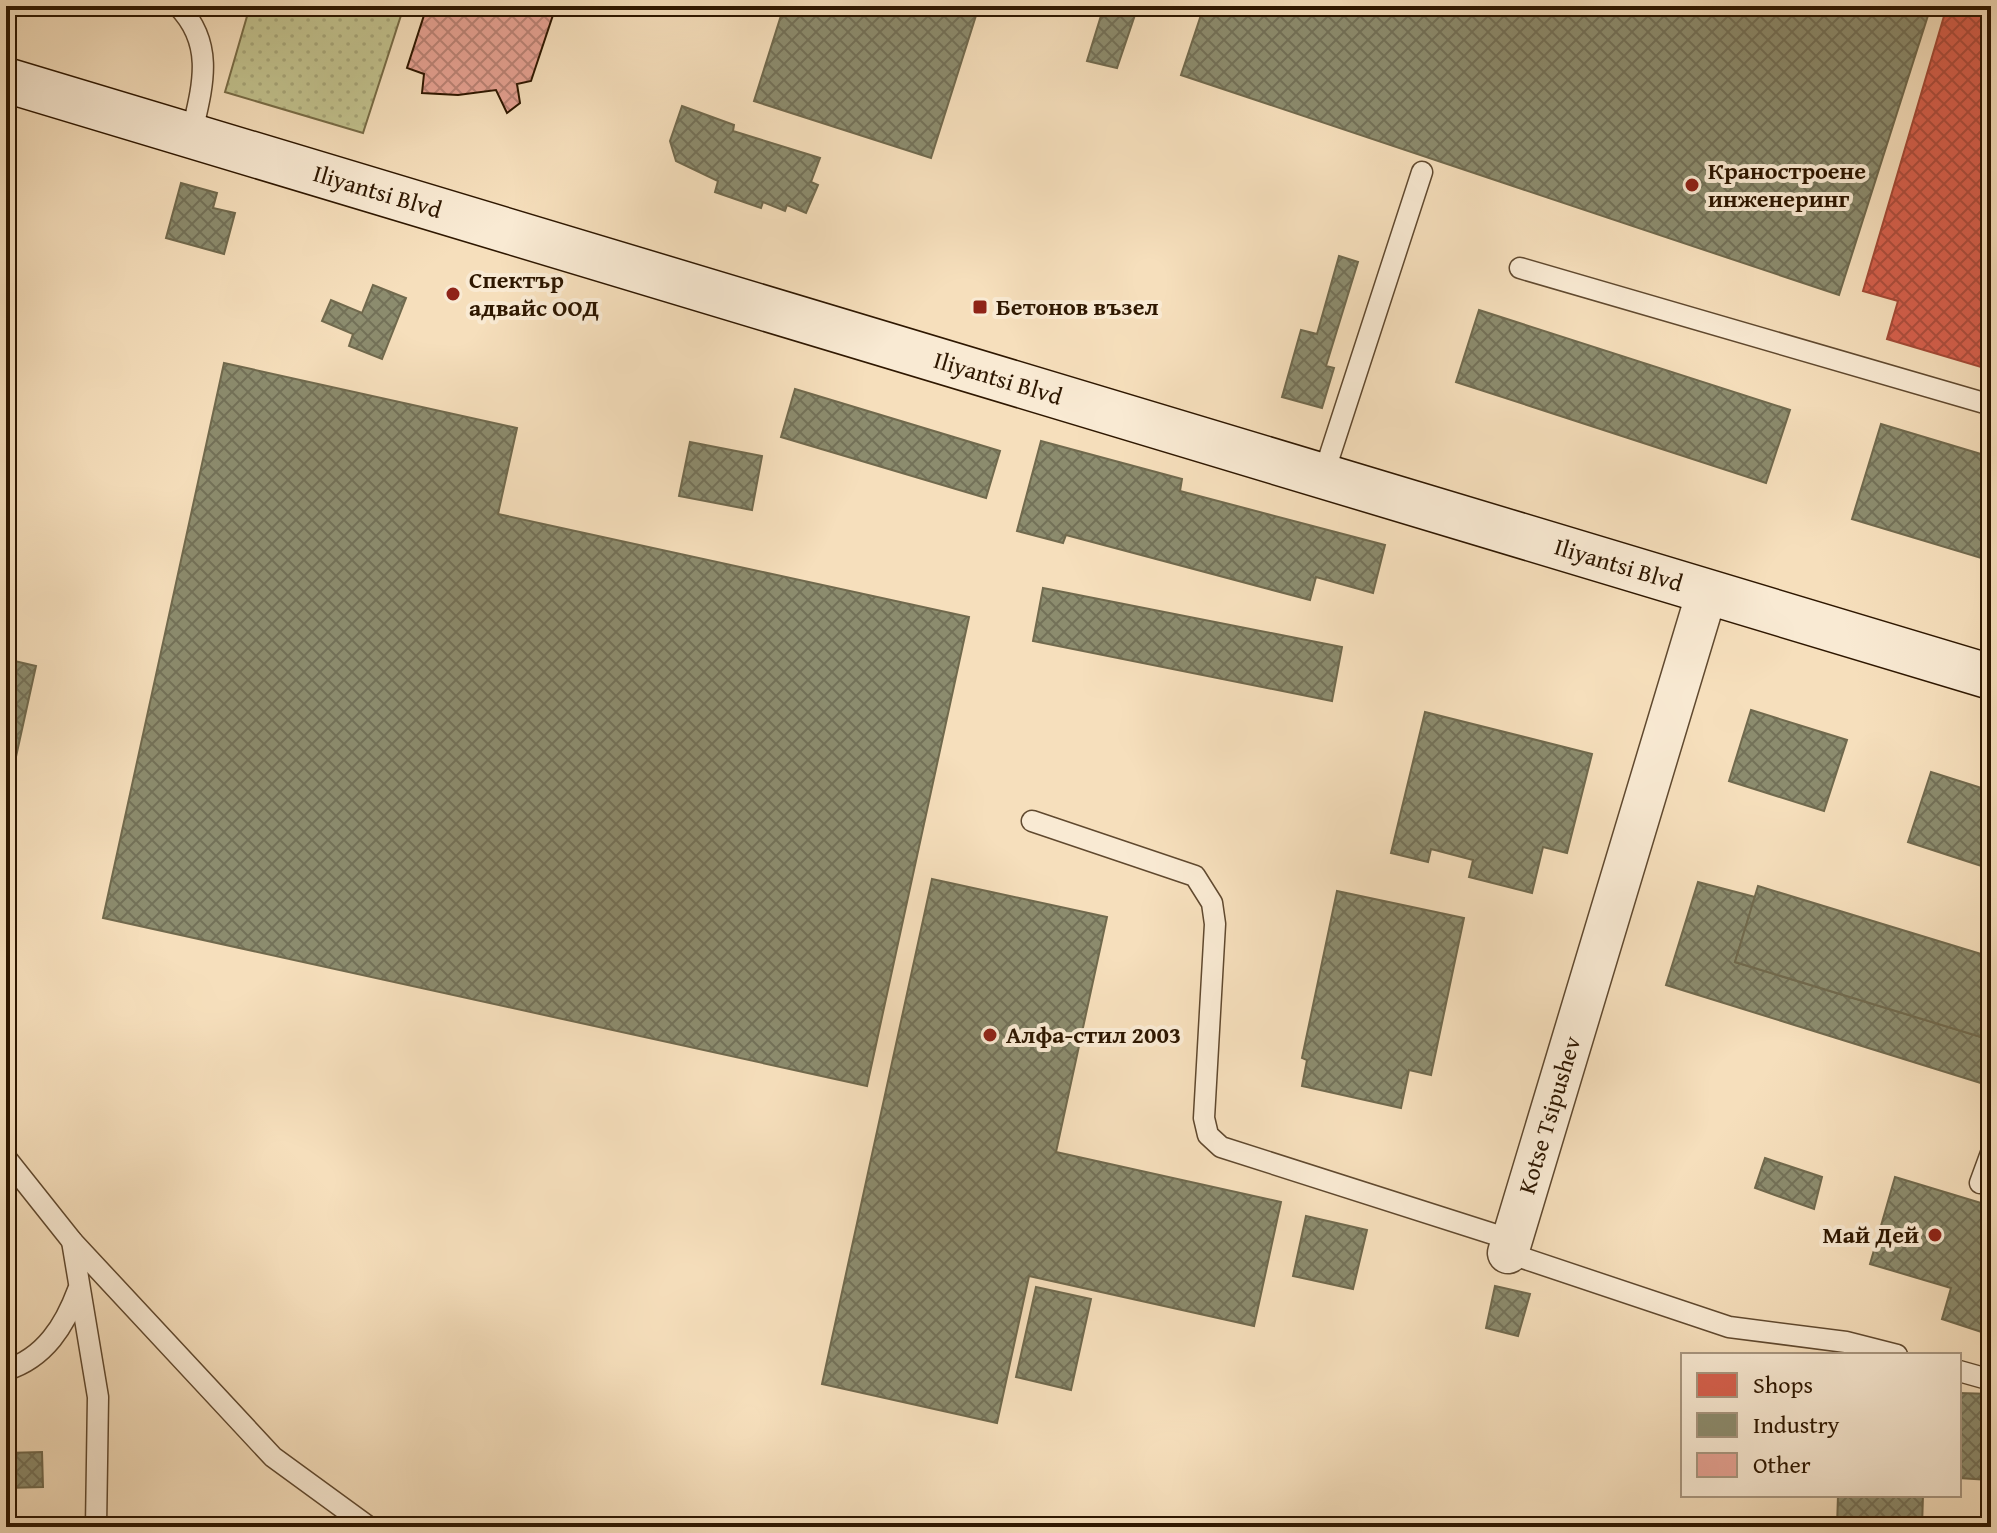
<svg xmlns="http://www.w3.org/2000/svg" width="1997" height="1533" font-family="'Gentium Book Plus',serif">
  <defs>
    <pattern id="grass-dots" width="8" height="8" patternUnits="userSpaceOnUse" patternTransform="scale(2)"><rect width="8" height="8" fill="#c1c18d"/><path d="M2 2h.1M6 6h.1" fill="none" stroke="#a6a578" stroke-width="1.8" stroke-linecap="round"/></pattern>
    <pattern id="shops-cross-hatch" width="8" height="8" patternUnits="userSpaceOnUse" patternTransform="scale(2)"><rect width="8" height="8" fill="#d6604d"/><path d="M0 0l8 8M0 8l8-8" fill="none" stroke="#ae4e3e"/></pattern>
    <pattern id="industry-cross-hatch" width="8" height="8" patternUnits="userSpaceOnUse" patternTransform="scale(2)"><rect width="8" height="8" fill="#8c8c6e"/><path d="M0 0l8 8M0 8l8-8" fill="none" stroke="#737158"/></pattern>
    <pattern id="building-cross-hatch" width="8" height="8" patternUnits="userSpaceOnUse" patternTransform="scale(2)"><rect width="8" height="8" fill="#e6a293"/><path d="M0 0l8 8M0 8l8-8" fill="none" stroke="#bb8376"/></pattern>
  </defs>
  <rect width="100%" height="100%" fill="#f6dfbc"/>
  <filter id="stains"><feTurbulence type="fractalNoise" baseFrequency=".0025" numOctaves="4"/><feColorMatrix values="0 0 0 0 .2 0 0 0 0 .09 0 0 0 0 .02 0 0 0 .5 -.17"/></filter>
  <radialGradient id="worn" r=".72"><stop offset=".6" stop-color="#630" stop-opacity="0"/><stop offset="1" stop-color="#630" stop-opacity=".3"/></radialGradient>
  <!-- grass -->
  <path fill="url(#grass-dots)" stroke="#786c46" stroke-width="2" d="M 250,6 L 404,6 L 363,133 L 225,92 Z"/>
  <!-- shops -->
  <path fill="url(#shops-cross-hatch)" stroke="#a44a36" stroke-width="2" d="M 1947,6 L 1991,6 L 1991,370 L 1887,339 L 1898,301 L 1863,291 Z"/>
  <!-- industry -->
  <g fill="url(#industry-cross-hatch)" stroke="#70694d" stroke-width="2">
    <path d="M 784,6 L 979,6 L 931,158 L 754,101 Z"/>
    <path d="M 1104,6 L 1138,6 L 1117,68 L 1087,61 Z"/>
    <path d="M 1204,6 L 1931,6 L 1839,295 L 1181,75 Z"/>
    <path d="M 682,106 L 734,125 L 733,131 L 820,158 L 811,182 L 818,185 L 806,213 L 787,205 L 785,211 L 763,202 L 761,208 L 715,192 L 718,181 L 676,161 L 670,141 Z"/>
    <path d="M 181,183 L 217,193 L 213,208 L 235,213 L 224,254 L 166,238 Z"/>
    <path d="M 1339,256 L 1358,262 L 1326,366 L 1334,368 L 1322,408 L 1282,397 L 1301,330 L 1317,334 Z"/>
    <path d="M 373,285 L 406,298 L 382,359 L 349,346 L 353,334 L 322,321 L 331,300 L 362,313 Z"/>
    <path d="M 1479,310 L 1790,410 L 1766,483 L 1456,382 Z"/>
    <path d="M 224,363 L 517,428 L 498,514 L 969,617 L 867,1086 L 103,918 Z"/>
    <path d="M 795,389 L 1000,451 L 986,498 L 781,437 Z"/>
    <path d="M 1881,424 L 1991,457 L 1991,561 L 1852,519 Z"/>
    <path d="M 1041,441 L 1182,479 L 1180,491 L 1385,545 L 1373,593 L 1316,577 L 1310,600 L 1066,535 L 1063,543 L 1017,531 Z"/>
    <path d="M 690,442 L 762,456 L 752,510 L 679,496 Z"/>
    <path d="M 1043,588 L 1342,647 L 1332,701 L 1033,641 Z"/>
    <path d="M 6,659 L 36,666 L 6,802 Z"/>
    <path d="M 1751,710 L 1847,740 L 1824,811 L 1729,781 Z"/>
    <path d="M 1425,712 L 1592,754 L 1567,853 L 1543,847 L 1532,893 L 1469,877 L 1473,860 L 1431,849 L 1428,862 L 1391,853 Z"/>
    <path d="M 1931,772 L 1991,791 L 1991,869 L 1908,842 Z"/>
    <path d="M 932,879 L 1107,917 L 1056,1152 L 1281,1202 L 1254,1326 L 1029,1276 L 997,1423 L 822,1384 Z"/>
    <path d="M 1698,882 L 1755,897 L 1735,962 L 1981,1037 L 1985,1024 L 1991,1026 L 1991,1072 L 1987,1085 L 1666,985 Z"/>
    <path d="M 1758,886 L 1991,957 L 1991,1004 L 1981,1037 L 1735,962 Z"/>
    <path d="M 1337,891 L 1464,918 L 1431,1075 L 1409,1070 L 1401,1108 L 1302,1086 L 1307,1060 L 1302,1058 Z"/>
    <path d="M 1765,1158 L 1822,1177 L 1814,1209 L 1755,1188 Z"/>
    <path d="M 1895,1177 L 1991,1206 L 1991,1335 L 1942,1319 L 1951,1288 L 1870,1264 Z"/>
    <path d="M 1306,1216 L 1367,1230 L 1353,1289 L 1293,1276 Z"/>
    <path d="M 1495,1286 L 1530,1294 L 1518,1336 L 1486,1328 Z"/>
    <path d="M 1036,1287 L 1091,1299 L 1071,1390 L 1016,1377 Z"/>
    <path d="M 1959,1393 L 1991,1394 L 1989,1480 L 1959,1478 Z"/>
    <path d="M 42,1452 L 43,1487 L 6,1488 L 6,1453 Z"/>
    <path d="M 1838,1495 L 1923,1495 L 1922,1527 L 1837,1527 Z"/>
  </g>
  <!-- building -->
  <path fill="url(#building-cross-hatch)" stroke="#2e1700" stroke-width="2" d="M 427,6 L 556,6 L 531,81 L 517,84 L 520,103 L 507,113 L 496,90 L 458,95 L 422,93 L 424,74 L 407,68 Z"/>
  <g fill="none" stroke-linecap="round" stroke-linejoin="round">
    <defs>
      <g id="lane">
        <path d="M 178,6 C 216,45 202,88 191,136"/>
        <path d="M 1520,268 L 1991,405"/>
        <path d="M 1323,476 L 1422,172"/>
        <path d="M 1032,821 L 1195,876 L 1212,903 L 1215,924 L 1204,1118 L 1208,1135 L 1221,1147 L 1512,1240"/>
        <path d="M 6,1158 L 72,1241 L 273,1457 L 369,1527"/>
        <path d="M 1980,1183 L 1991,1153"/>
        <path d="M 72,1241 L 98,1397 L 96,1527"/>
        <path d="M 1508,1253 L 1729,1327 L 1846,1342 L 1897,1355"/>
        <path d="M 6,1370 C 45,1358 65,1325 78,1290"/>
        <path d="M 1959,1371 L 1991,1380"/>
      </g>
      <g id="street">
        <path id="s1" d="M 1508,1253 L 1707,592"/>
      </g>
      <g id="secondary">
        <path id="s2" d="M 6,80 L 1991,677"/>
      </g>
    </defs>
    <!-- lane casing -->
    <use href="#lane" stroke="#60492f" stroke-width="23"/>
    <!-- street casing -->
    <use href="#street" stroke="#60492f" stroke-width="43"/>
    <!-- secondary casing -->
    <use href="#secondary" stroke="#2e1700" stroke-width="47"/>
    <!-- lane -->
    <use href="#lane" stroke="#f9ead3" stroke-width="20"/>
    <!-- street -->
    <use href="#street" stroke="#f9ead3" stroke-width="40"/>
    <!-- secondary -->
    <use href="#secondary" stroke="#f9ead3" stroke-width="44"/>
  </g>
  <!-- markers -->
  <g fill="#8f2418" stroke="#f9ead3" stroke-width="3">
    <circle cx="1692" cy="185" r="8"/>
    <circle cx="453" cy="294" r="8"/>
    <rect x="972" y="299" width="16" height="16" rx="4"/>
    <circle cx="990" cy="1035" r="8"/>
    <circle cx="1935" cy="1235" r="8"/>
  </g>
  <g text-anchor="middle" stroke-width="8" stroke-linejoin="round" paint-order="stroke">
    <!-- poi labels -->
    <g font-size="24" font-weight="bold" fill="#2e1700" stroke="#f9ead3" text-anchor="start">
      <text x="1708" y="179">Краностроене<tspan x="1708" dy="28">инженеринг</tspan></text>
      <text x="469" y="288">Спектър<tspan x="469" dy="28">адвайс ООД</tspan></text>
      <text x="996" y="315">Бетонов възел</text>
      <text x="1006" y="1043">Алфа-стил 2003</text>
      <text x="1919" y="1243" text-anchor="end">Май Дей</text>
    </g>
    <!-- street labels -->
    <g font-size="24" fill="#2e1700" stroke="#f9ead3">
      <text dy="8" stroke="none"><textPath href="#s2" startOffset="388">Iliyantsi Blvd</textPath></text>
      <text dy="8" stroke="none"><textPath href="#s2" startOffset="1036">Iliyantsi Blvd</textPath></text>
      <text dy="8" stroke="none"><textPath href="#s2" startOffset="1684">Iliyantsi Blvd</textPath></text>
      <text dy="8" stroke="none"><textPath href="#s1" startOffset="144">Kotse Tsipushev</textPath></text>
    </g>
  </g>
  <!-- margin -->
  <rect width="1997" height="1533" fill="none" stroke="#f6dfbc" stroke-width="32"/>
  <rect x="8" y="8" width="1981" height="1517" fill="none" stroke="#2e1700" stroke-width="4"/>
  <rect x="16" y="16" width="1965" height="1501" fill="none" stroke="#2e1700" stroke-width="2"/>
  <!-- legend -->
  <rect x="1681" y="1353" width="280" height="144" fill="#f9ead3" stroke="#a8967f" stroke-width="2"/>
  <rect x="1697" y="1373" width="40" height="24" fill="#d6604d" stroke="#a8967f" stroke-width="2"/>
  <text x="1753" y="1393" font-size="24" fill="#2e1700">Shops</text>
  <rect x="1697" y="1413" width="40" height="24" fill="#8c8c6e" stroke="#a8967f" stroke-width="2"/>
  <text x="1753" y="1433" font-size="24" fill="#2e1700">Industry</text>
  <rect x="1697" y="1453" width="40" height="24" fill="#e6a293" stroke="#a8967f" stroke-width="2"/>
  <text x="1753" y="1473" font-size="24" fill="#2e1700">Other</text>
  <rect width="100%" height="100%" filter="url(#stains)"/>
  <rect width="100%" height="100%" fill="url(#worn)"/>
</svg>
